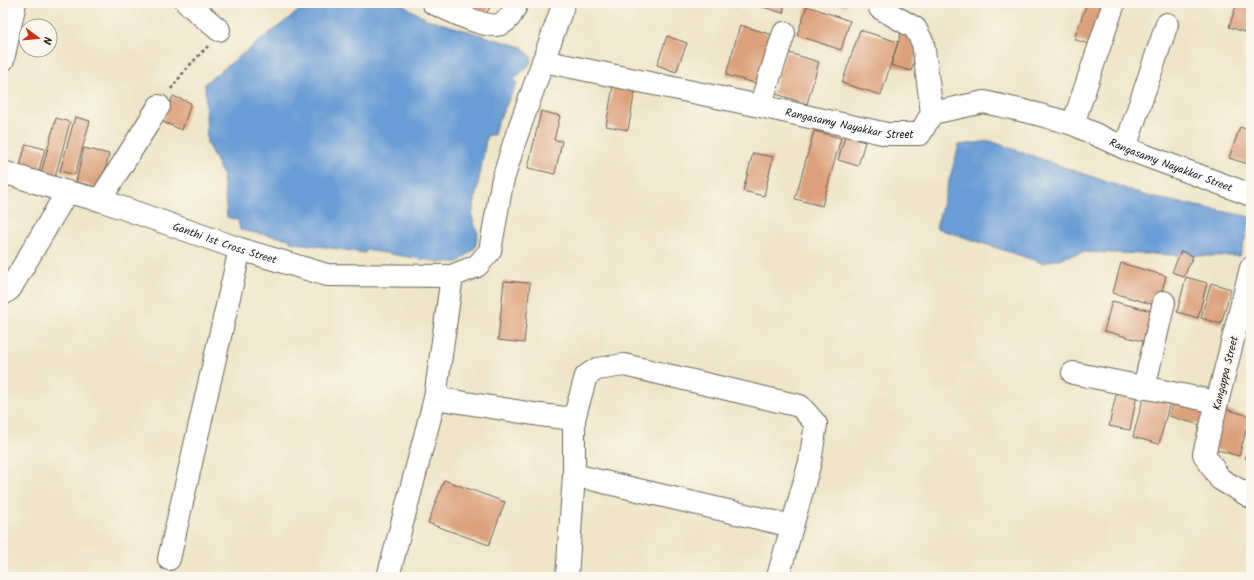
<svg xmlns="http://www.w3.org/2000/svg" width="1254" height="580" font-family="Kalam,sans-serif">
  <rect width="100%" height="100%" fill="#fbf7ec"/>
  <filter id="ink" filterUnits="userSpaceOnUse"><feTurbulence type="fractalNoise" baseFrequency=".025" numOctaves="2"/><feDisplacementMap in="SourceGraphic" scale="8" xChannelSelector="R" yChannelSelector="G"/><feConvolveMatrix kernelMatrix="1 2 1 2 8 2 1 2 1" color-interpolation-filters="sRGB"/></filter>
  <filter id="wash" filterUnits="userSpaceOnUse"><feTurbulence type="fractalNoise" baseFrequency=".012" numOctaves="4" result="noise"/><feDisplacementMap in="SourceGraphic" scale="16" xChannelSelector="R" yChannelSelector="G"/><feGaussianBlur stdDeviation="0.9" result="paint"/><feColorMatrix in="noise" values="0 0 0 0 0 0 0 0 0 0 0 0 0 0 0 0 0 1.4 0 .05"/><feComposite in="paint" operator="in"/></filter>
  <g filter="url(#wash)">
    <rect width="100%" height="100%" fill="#efe5c8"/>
    <!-- water -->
    <g fill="#6a9dd5" stroke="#435c78">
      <path d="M 309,3 L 399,3 L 427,19 L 522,47 L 532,57 L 528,67 L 514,78 L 517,83 L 496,126 L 494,135 L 487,135 L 472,217 L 478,234 L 475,248 L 459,262 L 440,262 L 366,250 L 365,253 L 290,242 L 290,239 L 240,230 L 238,220 L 227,217 L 223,175 L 207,143 L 205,83 Z"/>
      <path d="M 990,141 L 1147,196 L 1251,217 L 1240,256 L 1209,256 L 1084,252 L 1043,263 L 936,228 L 959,145 Z"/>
    </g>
    <g id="blocks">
      <!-- building -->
      <g fill="#dca17b">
        <path d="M 449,3 L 492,3 L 483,20 Z"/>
        <path d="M 723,3 L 739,3 L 737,8 Z"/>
        <path d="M 749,3 L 785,3 L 783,13 Z"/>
        <path d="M 836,3 L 847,3 L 845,7 Z"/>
        <path d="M 1087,3 L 1105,3 L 1091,45 L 1074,39 Z"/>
        <path d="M 1237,3 L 1251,4 L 1251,34 L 1229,27 Z"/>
        <path d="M 807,6 L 850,21 L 841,50 L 797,35 Z"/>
        <path d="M 740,25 L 776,36 L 762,85 L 726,75 Z"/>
        <path d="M 860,30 L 898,42 L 881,95 L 842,83 Z"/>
        <path d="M 901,33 L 921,39 L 911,71 L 891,65 Z"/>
        <path d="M 667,36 L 687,43 L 676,72 L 657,65 Z"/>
        <path d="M 786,52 L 819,62 L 807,104 L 773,93 Z"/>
        <path d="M 613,86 L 635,90 L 628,130 L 606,126 Z"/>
        <path d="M 173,96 L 191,103 L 182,130 L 163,122 Z"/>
        <path d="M 541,111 L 560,116 L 554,140 L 562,141 L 555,174 L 528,168 Z"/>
        <path d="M 75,117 L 90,121 L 75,175 L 60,171 Z"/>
        <path d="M 56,118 L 70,122 L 55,177 L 41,173 Z"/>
        <path d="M 1240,127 L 1251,131 L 1251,165 L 1229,158 Z"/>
        <path d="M 814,131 L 841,138 L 822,206 L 795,199 Z"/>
        <path d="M 845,136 L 865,142 L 858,166 L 838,160 Z"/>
        <path d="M 26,144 L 45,149 L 37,178 L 18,173 Z"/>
        <path d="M 84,148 L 109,154 L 101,188 L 76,182 Z"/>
        <path d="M 753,153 L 773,157 L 764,196 L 743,191 Z"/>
        <path d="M 1181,251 L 1193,256 L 1184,277 L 1172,272 Z"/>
        <path d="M 1121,263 L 1166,276 L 1158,306 L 1113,293 Z"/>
        <path d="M 1186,277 L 1207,283 L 1198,318 L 1177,312 Z"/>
        <path d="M 504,281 L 530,283 L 524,343 L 498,340 Z"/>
        <path d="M 1211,283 L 1231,289 L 1221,324 L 1201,318 Z"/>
        <path d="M 1251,296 L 1251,332 L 1241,330 Z"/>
        <path d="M 1112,301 L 1159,313 L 1150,343 L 1104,331 Z"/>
        <path d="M 1117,390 L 1137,394 L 1130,430 L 1109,426 Z"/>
        <path d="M 1145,391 L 1171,398 L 1159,444 L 1133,437 Z"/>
        <path d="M 1175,397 L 1206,407 L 1200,425 L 1169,416 Z"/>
        <path d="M 1225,409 L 1250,416 L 1239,456 L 1214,449 Z"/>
        <path d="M 1250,438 L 1251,438 L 1251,460 L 1245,458 Z"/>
        <path d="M 444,480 L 505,502 L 489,545 L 428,523 Z"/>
      </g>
    </g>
  </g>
  <g filter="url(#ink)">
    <use href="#blocks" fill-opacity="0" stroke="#666258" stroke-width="1"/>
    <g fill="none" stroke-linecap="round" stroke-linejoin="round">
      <defs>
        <g id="minor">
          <path d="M 187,3 L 219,30"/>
          <path d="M 433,3 C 448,9 489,32 503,23 C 510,19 514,10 517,3"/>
          <path d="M 880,8 L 915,28 L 923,43 L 932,113"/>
          <path d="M 3,60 L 15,3"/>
          <path id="s1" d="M 543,61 L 760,106 L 887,134 L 920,134 L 932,113 L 984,102 L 1033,113 L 1073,124 L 1125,148 L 1251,195"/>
          <path d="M 760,106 L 784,33"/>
          <path d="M 1073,124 L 1114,3"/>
          <path d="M 1125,148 L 1167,24"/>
          <path id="s2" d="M 3,172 L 67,192 L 100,200 L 240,249 L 327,275 L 452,276 L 477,266 L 490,251 L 502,183 L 515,140 L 564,3"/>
          <path d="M 100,200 L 159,106"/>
          <path d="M 1251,268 L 1204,454 L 1220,479 L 1251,497"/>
          <path d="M 3,294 L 10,289 L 67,192"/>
          <path d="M 1073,373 L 1217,402"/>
          <path d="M 1144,388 L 1164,302"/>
          <path d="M 435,398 L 540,415 L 574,419 L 574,475 L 567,577"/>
          <path d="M 574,419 L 586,376 L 597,369 L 624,365 L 800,406 L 816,424 L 810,462 L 778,577"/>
          <path d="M 574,475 L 792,526"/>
          <path d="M 169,559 L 240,249"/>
          <path d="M 388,577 L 435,398 L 452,276"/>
        </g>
      </defs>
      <!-- minor casing -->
      <use href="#minor" stroke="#666258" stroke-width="24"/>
      <!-- path -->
      <path stroke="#666258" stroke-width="2.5" stroke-dasharray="3 3" stroke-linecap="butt" d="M 171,89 L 186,69 L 208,46"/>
      <!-- minor -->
      <use href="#minor" stroke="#fff" stroke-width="22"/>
    </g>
  </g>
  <g text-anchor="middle" stroke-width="3.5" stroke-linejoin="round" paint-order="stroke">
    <!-- street labels -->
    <g font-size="11" fill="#1c1c1c" stroke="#fbf7ec">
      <text dy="4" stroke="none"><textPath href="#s1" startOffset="313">Rangasamy Nayakkar Street</textPath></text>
      <text dy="4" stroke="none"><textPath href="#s1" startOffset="660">Rangasamy Nayakkar Street</textPath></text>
      <text dy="4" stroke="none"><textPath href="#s2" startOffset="233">Ganthi 1st Cross Street</textPath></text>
      <text transform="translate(1225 373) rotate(-76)" y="4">Kangappa Street</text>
    </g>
  </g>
  <!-- margin -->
  <rect width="1254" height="580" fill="none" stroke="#fbf7ec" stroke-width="16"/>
  <!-- north arrow -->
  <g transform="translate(38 38) rotate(106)"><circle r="19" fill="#fbf7ec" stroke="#a29f99"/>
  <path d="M0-3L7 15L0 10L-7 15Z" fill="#c8321e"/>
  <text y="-6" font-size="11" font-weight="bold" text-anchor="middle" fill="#1c1c1c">N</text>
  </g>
</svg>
